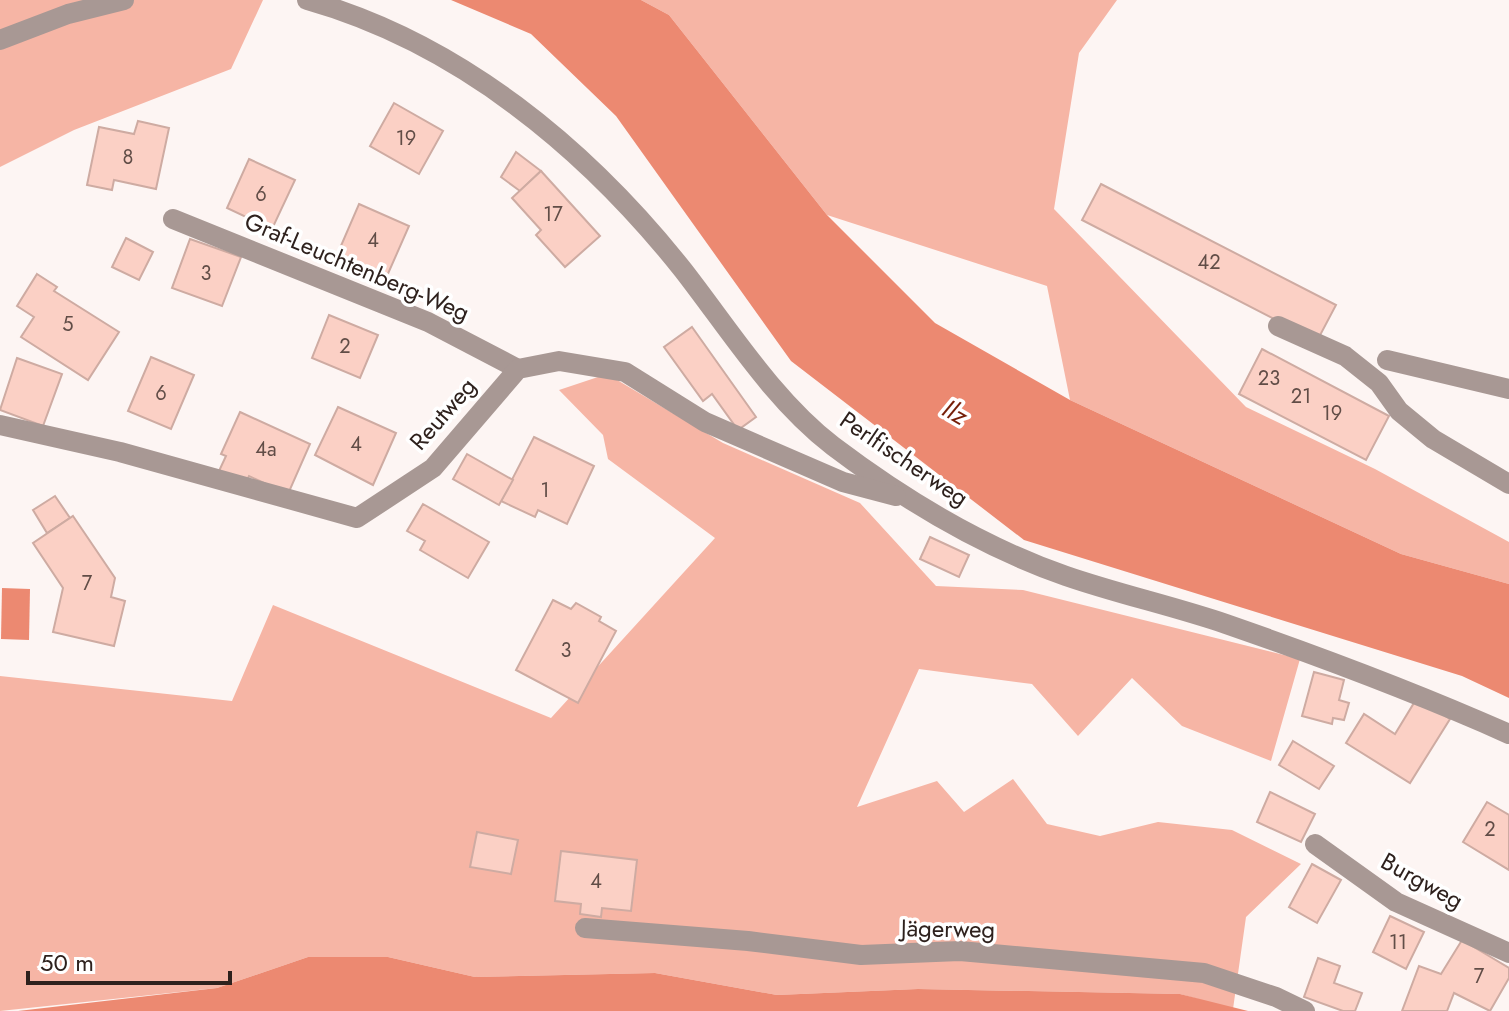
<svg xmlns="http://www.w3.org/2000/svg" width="1509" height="1011" font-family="Jost,sans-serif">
  <rect width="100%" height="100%" fill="#fdf5f3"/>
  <!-- green -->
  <g fill="#f6b5a5">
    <path d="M 0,0 L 263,0 L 231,69 L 74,130 L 0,167 Z"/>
    <path d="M 641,0 L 1117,0 L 1079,53 L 1054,209 L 1246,407 L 1375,469 L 1509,542 L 1509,584 L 1401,554 L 1070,400 L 1047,286 L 827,215 L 669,15 Z"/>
    <path d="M 607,374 L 723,443 L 860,503 L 936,586 L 1023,590 L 1300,659 L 1271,761 L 1182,726 L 1132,678 L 1078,736 L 1032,684 L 919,669 L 857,807 L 937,781 L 964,812 L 1013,779 L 1047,824 L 1100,836 L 1158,822 L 1232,830 L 1301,864 L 1246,917 L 1233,1009 L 1180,994 L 918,989 L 777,995 L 655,973 L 475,977 L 388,957 L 308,957 L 217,988 L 0,1011 L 0,676 L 232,701 L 273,605 L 551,718 L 715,538 L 608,459 L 603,435 L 559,390 Z"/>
  </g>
  <!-- water -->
  <g fill="#ec8971">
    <path d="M 451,0 L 641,0 L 669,15 L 827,215 L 935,323 L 1070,400 L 1401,554 L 1509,584 L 1509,698 L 1462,676 L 1024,540 L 791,361 L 616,116 L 531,34 Z"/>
    <path d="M 2,588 L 30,589 L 29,640 L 1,639 Z"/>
    <path d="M 308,957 L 388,957 L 475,977 L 655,973 L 777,995 L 918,989 L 1180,994 L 1248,1011 L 18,1011 L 217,988 Z"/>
  </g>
  <!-- building -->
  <g fill="#fbd0c5" stroke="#ceaba2" stroke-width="2">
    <path d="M 394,103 L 443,131 L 419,174 L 370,146 Z"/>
    <path d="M 138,121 L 169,128 L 156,189 L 114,180 L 112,190 L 87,185 L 99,127 L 134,134 Z"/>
    <path d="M 516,152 L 541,171 L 520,191 L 501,177 Z"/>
    <path d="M 249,159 L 295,180 L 272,229 L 227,208 Z"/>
    <path d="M 541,171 L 600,236 L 565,267 L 536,235 L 541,230 L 512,198 Z"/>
    <path d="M 1101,184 L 1336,305 L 1317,341 L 1082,220 Z"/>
    <path d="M 359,204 L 409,226 L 387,276 L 337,255 Z"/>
    <path d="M 126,238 L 153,252 L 139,280 L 112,267 Z"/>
    <path d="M 190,239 L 241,257 L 222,306 L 172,288 Z"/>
    <path d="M 37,274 L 57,287 L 54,291 L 119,332 L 88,380 L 21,337 L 34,317 L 17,306 Z"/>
    <path d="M 329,315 L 378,335 L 360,378 L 312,358 Z"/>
    <path d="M 692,327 L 756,417 L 738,430 L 712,394 L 703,401 L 664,347 Z"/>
    <path d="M 1262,349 L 1389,416 L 1366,460 L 1239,394 Z"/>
    <path d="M 151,357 L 194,375 L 171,429 L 128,411 Z"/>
    <path d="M 17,358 L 62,374 L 43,426 L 0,410 Z"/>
    <path d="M 338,407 L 396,433 L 373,485 L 315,455 Z"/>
    <path d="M 240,412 L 310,444 L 288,494 L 249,476 L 246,483 L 219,471 L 226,456 L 221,454 Z"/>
    <path d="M 534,437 L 594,466 L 567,524 L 538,510 L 535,517 L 501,501 Z"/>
    <path d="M 467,454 L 513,480 L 499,505 L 453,479 Z"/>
    <path d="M 55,496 L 70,518 L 47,533 L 33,510 Z"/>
    <path d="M 423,504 L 489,542 L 468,578 L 420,550 L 425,541 L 407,531 Z"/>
    <path d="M 73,516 L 115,578 L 111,597 L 125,601 L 114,646 L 53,632 L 63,588 L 33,543 Z"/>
    <path d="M 930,537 L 969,555 L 959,577 L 920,559 Z"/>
    <path d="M 553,600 L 571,609 L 576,603 L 601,617 L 599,621 L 616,631 L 578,703 L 516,670 Z"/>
    <path d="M 1314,672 L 1344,680 L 1339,700 L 1349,703 L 1344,720 L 1333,718 L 1332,724 L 1302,716 Z"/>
    <path d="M 1417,698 L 1450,719 L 1410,783 L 1346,743 L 1364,714 L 1395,734 Z"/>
    <path d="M 1293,741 L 1334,766 L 1319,789 L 1279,765 Z"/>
    <path d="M 1270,792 L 1315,814 L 1301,842 L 1257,822 Z"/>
    <path d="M 1487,802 L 1509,815 L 1509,870 L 1463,842 Z"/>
    <path d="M 477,832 L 518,840 L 511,874 L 470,867 Z"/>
    <path d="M 561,851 L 637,860 L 631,911 L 602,908 L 601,917 L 580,914 L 581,904 L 555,901 Z"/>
    <path d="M 1312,864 L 1341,880 L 1317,923 L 1289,907 Z"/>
    <path d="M 1390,916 L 1424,932 L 1406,969 L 1373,952 Z"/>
    <path d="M 1462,940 L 1509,968 L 1509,978 L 1490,1011 L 1454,993 L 1447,1011 L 1402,1011 L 1419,966 L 1441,974 Z"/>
    <path d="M 1318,958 L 1340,966 L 1334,983 L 1362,993 L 1355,1011 L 1343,1011 L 1304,997 Z"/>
  </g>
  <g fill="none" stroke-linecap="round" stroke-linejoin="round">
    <!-- minor -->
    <g stroke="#a89894" stroke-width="20">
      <path d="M 307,0 C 459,43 586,148 683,270 C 729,329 773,400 833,446 C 903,499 983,547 1066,576 C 1118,594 1173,606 1226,624 C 1321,657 1417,693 1509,734"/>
      <path d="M 0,40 L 68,14 L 124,0"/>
      <path d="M 173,219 L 428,322 L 518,369"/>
      <path d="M 1278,326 L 1345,356 L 1379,383 L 1399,411 L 1433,439 L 1509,484"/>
      <path d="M 1387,360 L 1509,389"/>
      <path d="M 0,425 L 120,452 L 357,518 L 433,468 L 518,369 L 559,361 L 625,372 L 705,422 L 843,482 L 896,496"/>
      <path d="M 1315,844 L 1396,902 L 1509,953"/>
      <path d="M 585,928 L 748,941 L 861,955 L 960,951 L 1204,973 L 1276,997 L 1305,1011"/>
    </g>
  </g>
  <g text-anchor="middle" stroke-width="7" stroke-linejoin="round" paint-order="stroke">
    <!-- number labels -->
    <g font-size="20" fill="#614d47">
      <text x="406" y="145">19</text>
      <text x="128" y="164">8</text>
      <text x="261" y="201">6</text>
      <text x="553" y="221">17</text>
      <text x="373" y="247">4</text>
      <text x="1209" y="269">42</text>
      <text x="206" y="280">3</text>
      <text x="68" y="331">5</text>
      <text x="345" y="353">2</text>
      <text x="1269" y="385">23</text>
      <text x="161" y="400">6</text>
      <text x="1301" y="403">21</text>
      <text x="1332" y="420">19</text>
      <text x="356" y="451">4</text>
      <text x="266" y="456">4a</text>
      <text x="545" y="497">1</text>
      <text x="87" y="590">7</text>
      <text x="566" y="657">3</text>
      <text x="1490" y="836">2</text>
      <text x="596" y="888">4</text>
      <text x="1398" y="949">11</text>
      <text x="1479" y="983">7</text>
    </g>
    <!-- street labels -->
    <g font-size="24" fill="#2e211d" stroke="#fff">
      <text transform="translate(357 267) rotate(23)" y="8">Graf-Leuchtenberg-Weg</text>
      <text transform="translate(443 414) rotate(-49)" y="8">Reutweg</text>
      <text transform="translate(904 459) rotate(34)" y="8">Perlfischerweg</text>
      <text transform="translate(1422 881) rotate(29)" y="8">Burgweg</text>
      <text transform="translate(948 929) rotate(1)" y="8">Jägerweg</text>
    </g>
    <!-- water labels -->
    <g font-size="26" font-style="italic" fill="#761f08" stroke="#fff">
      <text transform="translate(955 412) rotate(30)" y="9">Ilz</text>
    </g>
  </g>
  <!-- scale -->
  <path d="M28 971v12h202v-12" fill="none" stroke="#2e211d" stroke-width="4"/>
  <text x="40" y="971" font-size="24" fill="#2e211d" stroke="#ffffff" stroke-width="6" paint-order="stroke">50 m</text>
</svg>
